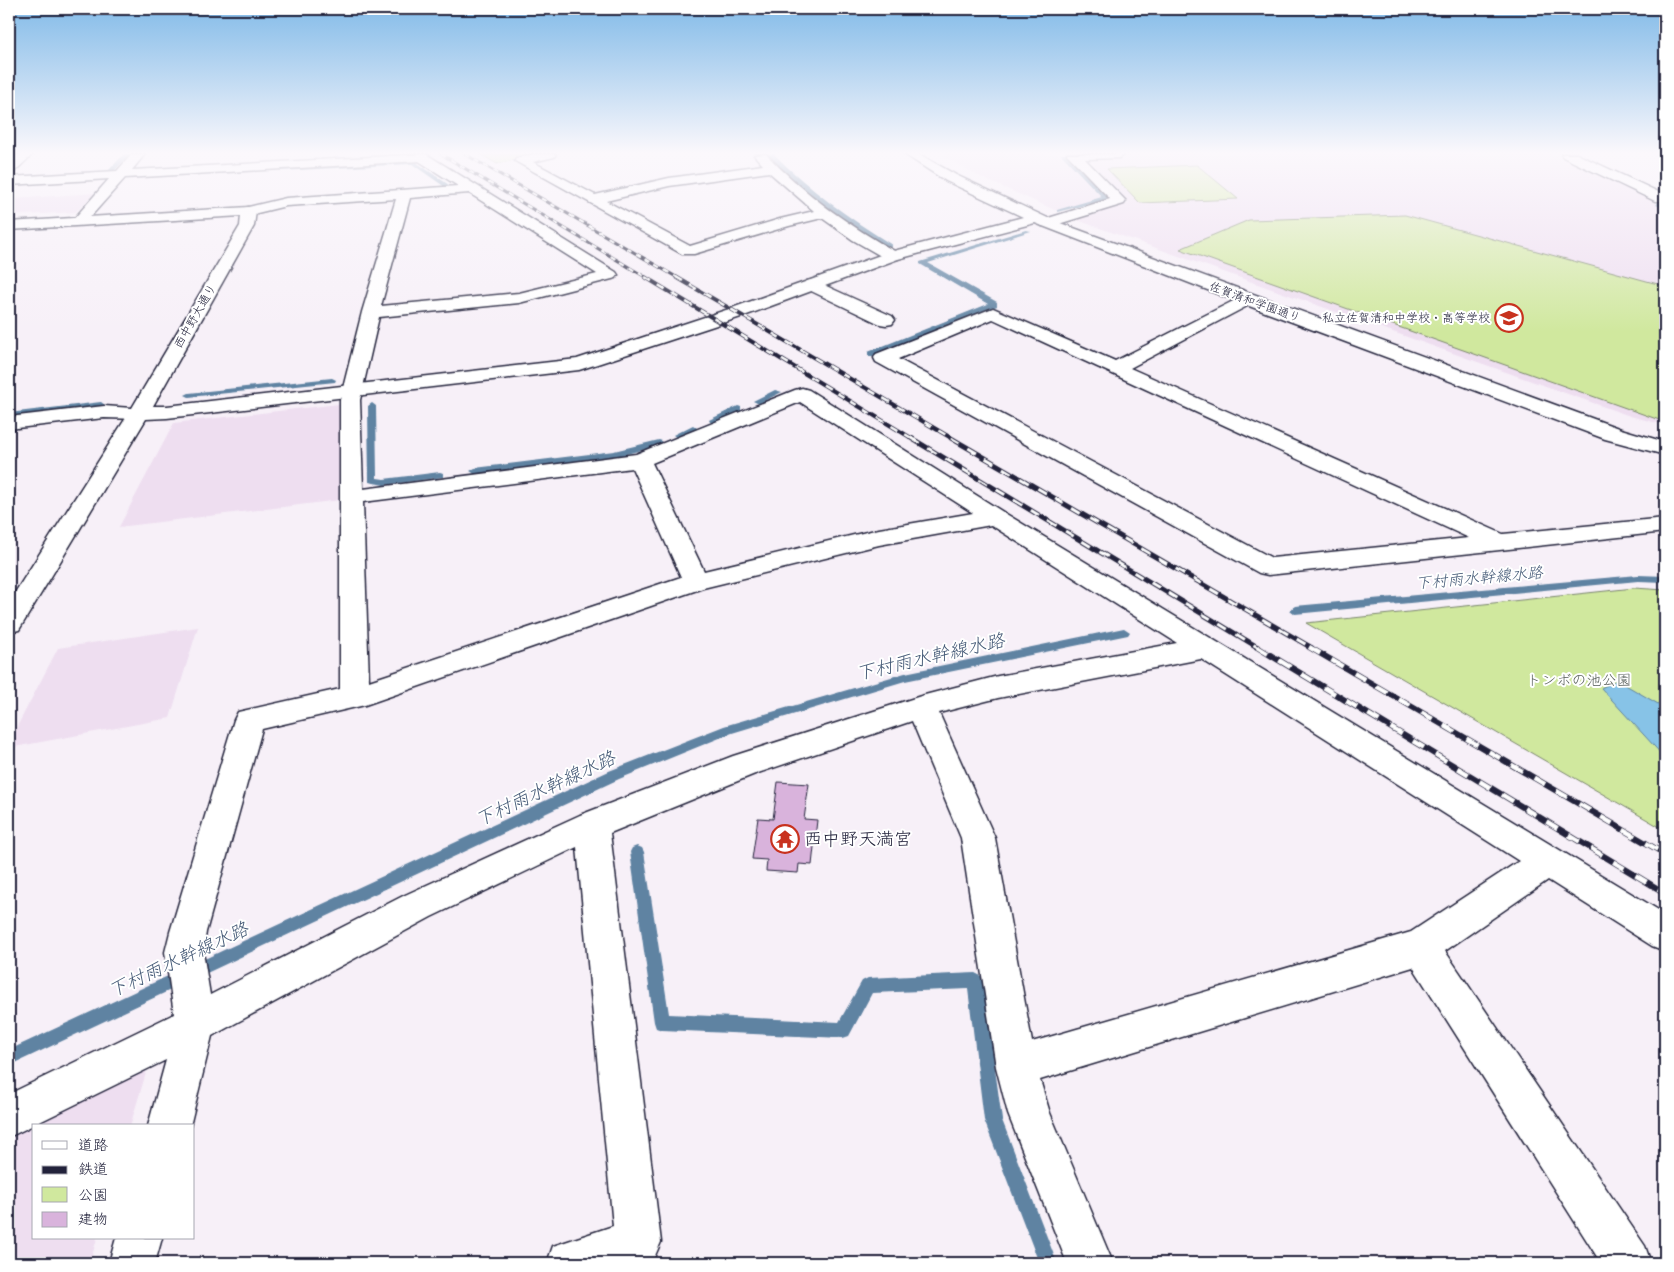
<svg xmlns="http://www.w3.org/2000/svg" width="1674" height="1272" font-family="Mynerve,'Klee One',sans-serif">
  <rect width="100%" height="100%" fill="#f7f0f8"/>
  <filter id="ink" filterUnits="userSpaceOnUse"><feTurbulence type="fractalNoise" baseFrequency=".02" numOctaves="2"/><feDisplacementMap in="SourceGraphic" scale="10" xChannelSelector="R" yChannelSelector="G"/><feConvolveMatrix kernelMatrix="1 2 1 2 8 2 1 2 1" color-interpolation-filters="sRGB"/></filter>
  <g filter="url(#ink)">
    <!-- built -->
    <g fill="#eedef0">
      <path d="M 940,154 L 1062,154 L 1104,198 L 1057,211 L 982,178 Z"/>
      <path d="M 1180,154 L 1559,154 L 1658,202 L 1653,202 L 1665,208 L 1665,425 L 1630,416 L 1077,220 L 1129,203 L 1090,160 L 1098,157 Z"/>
      <path d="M 95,193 L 76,212 L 9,216 L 9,202 L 13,199 Z"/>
      <path d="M 339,404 L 340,500 L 119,527 L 174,423 Z"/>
      <path d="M 198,627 L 170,718 L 9,748 L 9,742 L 58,648 Z"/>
      <path d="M 149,1063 L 130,1126 L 34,1126 L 34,1238 L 97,1238 L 90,1263 L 9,1263 L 9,1132 Z"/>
    </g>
    <!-- green -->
    <g fill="#d0e89e" stroke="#79856c">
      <path d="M 480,154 L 541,154 L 497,164 Z"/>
      <path d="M 1197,165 L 1238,199 L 1140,203 L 1107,169 Z"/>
      <path d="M 1405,215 L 1665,286 L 1665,422 L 1180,249 L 1249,220 Z"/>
      <path d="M 1634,588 L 1665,590 L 1665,830 L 1306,623 Z"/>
    </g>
    <!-- water -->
    <path fill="#87c3e7" stroke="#5f83a2" d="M 1617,680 L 1665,708 L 1665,758 L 1601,688 Z"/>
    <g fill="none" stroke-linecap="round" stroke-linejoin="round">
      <!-- stream -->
      <g fill="#5f83a2" fill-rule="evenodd">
        <path d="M 124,154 L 130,154 L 115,170 L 127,175 L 125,178 L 108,171 Z"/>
        <path d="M 768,154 L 774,154 C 809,190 849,218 892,245 L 892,247 C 884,248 875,240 868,235 C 832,212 796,187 768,154 Z"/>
        <path d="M 1061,154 L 1067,154 L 1108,197 L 1108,199 L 1057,212 L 1057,210 L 1102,197 Z"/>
        <path d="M 413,160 L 449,185 L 449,187 L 445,187 L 412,164 L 281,171 L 278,169 L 281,167 Z"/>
        <path d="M 1658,202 L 1665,205 L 1665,209 L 1656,205 Z"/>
        <path d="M 1026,230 L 1031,231 L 928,263 L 997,302 L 997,306 L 874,356 L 868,356 L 868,352 L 988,304 L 920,264 L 920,262 Z"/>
        <path d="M 332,378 L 336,380 L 335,382 L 189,397 L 185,395 L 189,393 Z"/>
        <path d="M 775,390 L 782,392 L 760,403 L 757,403 L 753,401 Z"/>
        <path d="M 101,402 L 105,405 L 104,407 L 9,418 L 9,413 Z"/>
        <path d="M 372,403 L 376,406 L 377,478 L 384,479 L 440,472 L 443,473 L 443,477 L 384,485 L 369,482 L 368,406 Z"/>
        <path d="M 738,406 L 741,407 L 741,411 L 716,422 L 710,422 L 709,420 Z"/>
        <path d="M 693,425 L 697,428 L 696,430 L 677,438 L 673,435 Z"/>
        <path d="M 659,440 L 662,441 L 662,445 L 614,457 L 475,474 L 470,471 L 475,468 L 614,451 Z"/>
        <path d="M 1638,575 L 1665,576 L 1665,582 L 1638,581 L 1295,614 L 1290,610 L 1295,606 Z"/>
        <path d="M 1124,628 L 1130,632 L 1128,635 L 905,681 L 732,733 L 619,779 L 9,1066 L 9,1050 L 609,771 L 724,726 L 905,673 Z"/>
        <path d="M 637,846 L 642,848 L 644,852 L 669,1014 L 839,1022 L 862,981 L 868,978 L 975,973 L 981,976 L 983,981 L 1002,1120 L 1057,1263 L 1039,1263 L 984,1120 L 968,989 L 872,993 L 849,1036 L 843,1038 L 662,1030 L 656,1028 L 654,1022 L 630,852 L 632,848 Z"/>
      </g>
    </g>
    <!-- building -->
    <path fill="#d9b3dc" stroke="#22223b" d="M 778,782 L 809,784 L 804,819 L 817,820 L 812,865 L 799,864 L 798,873 L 766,871 L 767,860 L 752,859 L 758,818 L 773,819 Z"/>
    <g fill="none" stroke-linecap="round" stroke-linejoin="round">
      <defs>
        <g id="street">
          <path d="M 19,154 L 33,154 L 14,172 L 9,173 L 9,163 Z"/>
          <path d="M 132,154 L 145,154 L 132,170 L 426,154 L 616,272 L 618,275 L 616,278 L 519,303 L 379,317 L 360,400 L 363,489 L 636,454 L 795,390 L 802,388 L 809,390 L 1003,512 L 1665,914 L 1665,951 L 1652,946 L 1548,880 L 1445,951 L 1645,1246 L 1651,1263 L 1601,1263 L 1413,967 L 1040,1080 L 1050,1113 L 1113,1263 L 1067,1263 L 1008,1114 L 996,1067 L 961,838 L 912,721 L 755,774 L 610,833 L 661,1242 L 654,1258 L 642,1263 L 547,1263 L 553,1246 L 613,1226 L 577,847 L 431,917 L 212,1036 L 190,1126 L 148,1126 L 166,1060 L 9,1137 L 9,1094 L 174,1014 L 165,952 L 170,932 L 234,720 L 238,712 L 340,689 L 340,400 L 362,312 L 396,199 L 286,206 L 249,215 L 244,214 L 242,211 L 244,208 L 286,198 L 458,186 L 419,161 L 125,178 L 84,224 L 74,224 L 72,221 L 109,179 L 9,185 L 9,177 L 117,171 ZM 469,193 L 597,274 L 519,293 L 381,306 L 410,198 ZM 800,402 L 973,513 L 879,529 L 704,571 L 652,463 ZM 632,468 L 681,577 L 369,681 L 363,502 ZM 991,525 L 1177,643 L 998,676 L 921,696 L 733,756 L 580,815 L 405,895 L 210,995 L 203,952 L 206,932 L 262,729 L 365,705 L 703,588 L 879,545 ZM 1201,659 L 1519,861 L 1411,932 L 1032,1042 L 995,838 L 939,713 L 998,698 Z"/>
          <path d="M 534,154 L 556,154 L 554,157 L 533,162 L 595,195 L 669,178 L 763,165 L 754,155 L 766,154 C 804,194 849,226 898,253 L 900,256 L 898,259 L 886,259 L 853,240 L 822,218 L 789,226 L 694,254 L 682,254 L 515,161 L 516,158 ZM 769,172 L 814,211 L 780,219 L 690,246 L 606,201 L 669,186 Z"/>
          <path d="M 1067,154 L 1125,154 L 1119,158 L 1085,159 L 1126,201 L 1124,204 L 1052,226 L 1042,226 L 1040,223 L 1042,220 L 1110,199 Z"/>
          <path d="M 1561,154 L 1577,154 L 1665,195 L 1665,201 L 1655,201 L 1563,157 Z"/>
          <path d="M 813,280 L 892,316 L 895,320 L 892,324 L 886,325 L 880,324 L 807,289 L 805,285 L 807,281 Z"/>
          <path d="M 1247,294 L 1253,295 L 1256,299 L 1253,303 L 1130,368 L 1503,534 L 1665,518 L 1665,532 L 1268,575 L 1259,573 L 876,362 L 874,358 L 876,354 L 993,308 L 1115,361 ZM 993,319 L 1469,538 L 1272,558 L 898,359 Z"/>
          <path d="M 104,406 L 146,409 L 149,413 L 146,417 L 139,419 L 104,418 L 9,429 L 9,417 Z"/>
          <path d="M 116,1238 L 162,1238 L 155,1263 L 109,1263 Z"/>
        </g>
        <path id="secondary" d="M 904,154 L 919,154 L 956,175 L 1052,220 L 1621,429 L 1665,442 L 1665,455 L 1605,439 L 1241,303 L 1035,223 L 898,259 L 744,316 L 579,370 L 167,418 L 146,419 L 19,630 L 9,632 L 9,602 L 129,413 L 240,226 L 241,216 L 9,230 L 9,222 L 249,207 L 254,208 L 256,211 L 254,226 L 153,406 L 167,406 L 577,359 L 732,308 L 886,253 L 1023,217 L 946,181 Z"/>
      </defs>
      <!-- street casing -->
      <use href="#street" stroke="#22223b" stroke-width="3"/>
      <!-- secondary casing -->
      <use href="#secondary" stroke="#22223b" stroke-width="3"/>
      <!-- street -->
      <use href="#street" fill="#fff" fill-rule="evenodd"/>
      <!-- secondary -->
      <use href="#secondary" fill="#fff" fill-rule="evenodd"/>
      <defs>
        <g id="rail-far3">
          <path d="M 441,154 L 647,278"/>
          <path d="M 465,154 L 678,278"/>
        </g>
        <g id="rail-far2">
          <path d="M 645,277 L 913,439"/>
          <path d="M 676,277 L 953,439"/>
        </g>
        <g id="rail-far1">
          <path d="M 911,438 L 1259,648"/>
          <path d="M 951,438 L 1312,648"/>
        </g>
        <g id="rail">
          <path d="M 1257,647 L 1665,893"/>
          <path d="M 1309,647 L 1665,854"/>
        </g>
      </defs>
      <!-- rail-far3 casing -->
      <use href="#rail-far3" stroke="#22223b" stroke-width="3"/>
      <!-- rail-far2 casing -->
      <use href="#rail-far2" stroke="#22223b" stroke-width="4"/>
      <!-- rail-far1 casing -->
      <use href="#rail-far1" stroke="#22223b" stroke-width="5"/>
      <!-- rail casing -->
      <use href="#rail" stroke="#22223b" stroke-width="6"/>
      <!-- rail-far3 -->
      <use href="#rail-far3" stroke="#fff" stroke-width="2" stroke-dasharray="5.5" stroke-linecap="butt"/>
      <!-- rail-far2 -->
      <use href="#rail-far2" stroke="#fff" stroke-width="2.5" stroke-dasharray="8" stroke-linecap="butt"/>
      <!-- rail-far1 -->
      <use href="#rail-far1" stroke="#fff" stroke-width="3" stroke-dasharray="10" stroke-linecap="butt"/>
      <!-- rail -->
      <use href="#rail" stroke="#fff" stroke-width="4.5" stroke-dasharray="13" stroke-linecap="butt"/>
    </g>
  </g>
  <!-- sky -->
  <linearGradient id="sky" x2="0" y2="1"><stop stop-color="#81bae8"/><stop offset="0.46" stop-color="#fbf8fc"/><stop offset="1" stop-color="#fbf8fc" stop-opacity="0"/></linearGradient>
  <rect width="1674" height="332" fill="url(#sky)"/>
  <!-- icons -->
  <defs>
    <symbol id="school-ring" viewBox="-11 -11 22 22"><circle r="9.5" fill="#fff" stroke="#c8321e" stroke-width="1.5"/><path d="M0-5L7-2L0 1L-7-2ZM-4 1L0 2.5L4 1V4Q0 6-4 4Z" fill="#c8321e"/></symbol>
    <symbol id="temple-ring" viewBox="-11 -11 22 22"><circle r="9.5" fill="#fff" stroke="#c8321e" stroke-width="1.5"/><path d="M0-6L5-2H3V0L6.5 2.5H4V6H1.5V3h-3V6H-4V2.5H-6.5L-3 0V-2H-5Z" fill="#c8321e"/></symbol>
  </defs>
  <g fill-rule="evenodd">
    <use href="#school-ring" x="1493" y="302" width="32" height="32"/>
    <use href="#temple-ring" x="769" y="823" width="32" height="32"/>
  </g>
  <g text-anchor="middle" stroke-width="4" stroke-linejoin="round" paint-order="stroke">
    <!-- far-street labels -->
    <g font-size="12" fill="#22223b" stroke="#fff">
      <text transform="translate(1255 302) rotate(20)" y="4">佐賀清和学園通り</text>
      <text transform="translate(195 316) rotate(-60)" y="4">西中野大通り</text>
    </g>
    <!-- far-poi labels -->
    <g font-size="12" fill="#22223b" stroke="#fff" text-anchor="end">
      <text x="1490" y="322">私立佐賀清和中学校・高等学校</text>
    </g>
    <!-- park labels -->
    <g font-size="15" fill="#565d59" stroke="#fff">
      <text x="1579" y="685">トンボの池公園</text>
    </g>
    <!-- water labels -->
    <g font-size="16" font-style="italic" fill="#455a77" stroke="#fff">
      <text transform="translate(1479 577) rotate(-5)" y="6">下村雨水幹線水路</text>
    </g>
    <!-- near-poi labels -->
    <g font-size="18" fill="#22223b" stroke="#fff" text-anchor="start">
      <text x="804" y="845">西中野天満宮</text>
    </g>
    <!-- near-water labels -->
    <g font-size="19" font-style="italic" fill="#455a77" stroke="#fff">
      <text transform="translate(930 656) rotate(-13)" y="7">下村雨水幹線水路</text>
      <text transform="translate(545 788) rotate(-25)" y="7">下村雨水幹線水路</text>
      <text transform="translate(178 959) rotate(-25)" y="7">下村雨水幹線水路</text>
    </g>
  </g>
  <!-- margin -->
  <rect width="1674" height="1272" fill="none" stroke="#fff" stroke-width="30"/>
  <rect x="15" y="15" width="1644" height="1242" fill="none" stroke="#22223b" stroke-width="2" filter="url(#ink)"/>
  <!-- legend -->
  <rect x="32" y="1124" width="162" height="115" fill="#ffffff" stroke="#a7a7b1"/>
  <rect x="42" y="1141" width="25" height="8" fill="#ffffff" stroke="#a7a7b1"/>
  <text x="78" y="1150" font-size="15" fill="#22223b">道路</text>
  <rect x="42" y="1166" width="25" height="8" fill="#22223b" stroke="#a7a7b1"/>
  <text x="78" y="1174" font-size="15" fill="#22223b">鉄道</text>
  <rect x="42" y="1187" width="25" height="15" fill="#d0e89e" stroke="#a7a7b1"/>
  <text x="78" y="1200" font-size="15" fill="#22223b">公園</text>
  <rect x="42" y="1212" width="25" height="15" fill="#d9b3dc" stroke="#a7a7b1"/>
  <text x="78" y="1224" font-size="15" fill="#22223b">建物</text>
</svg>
